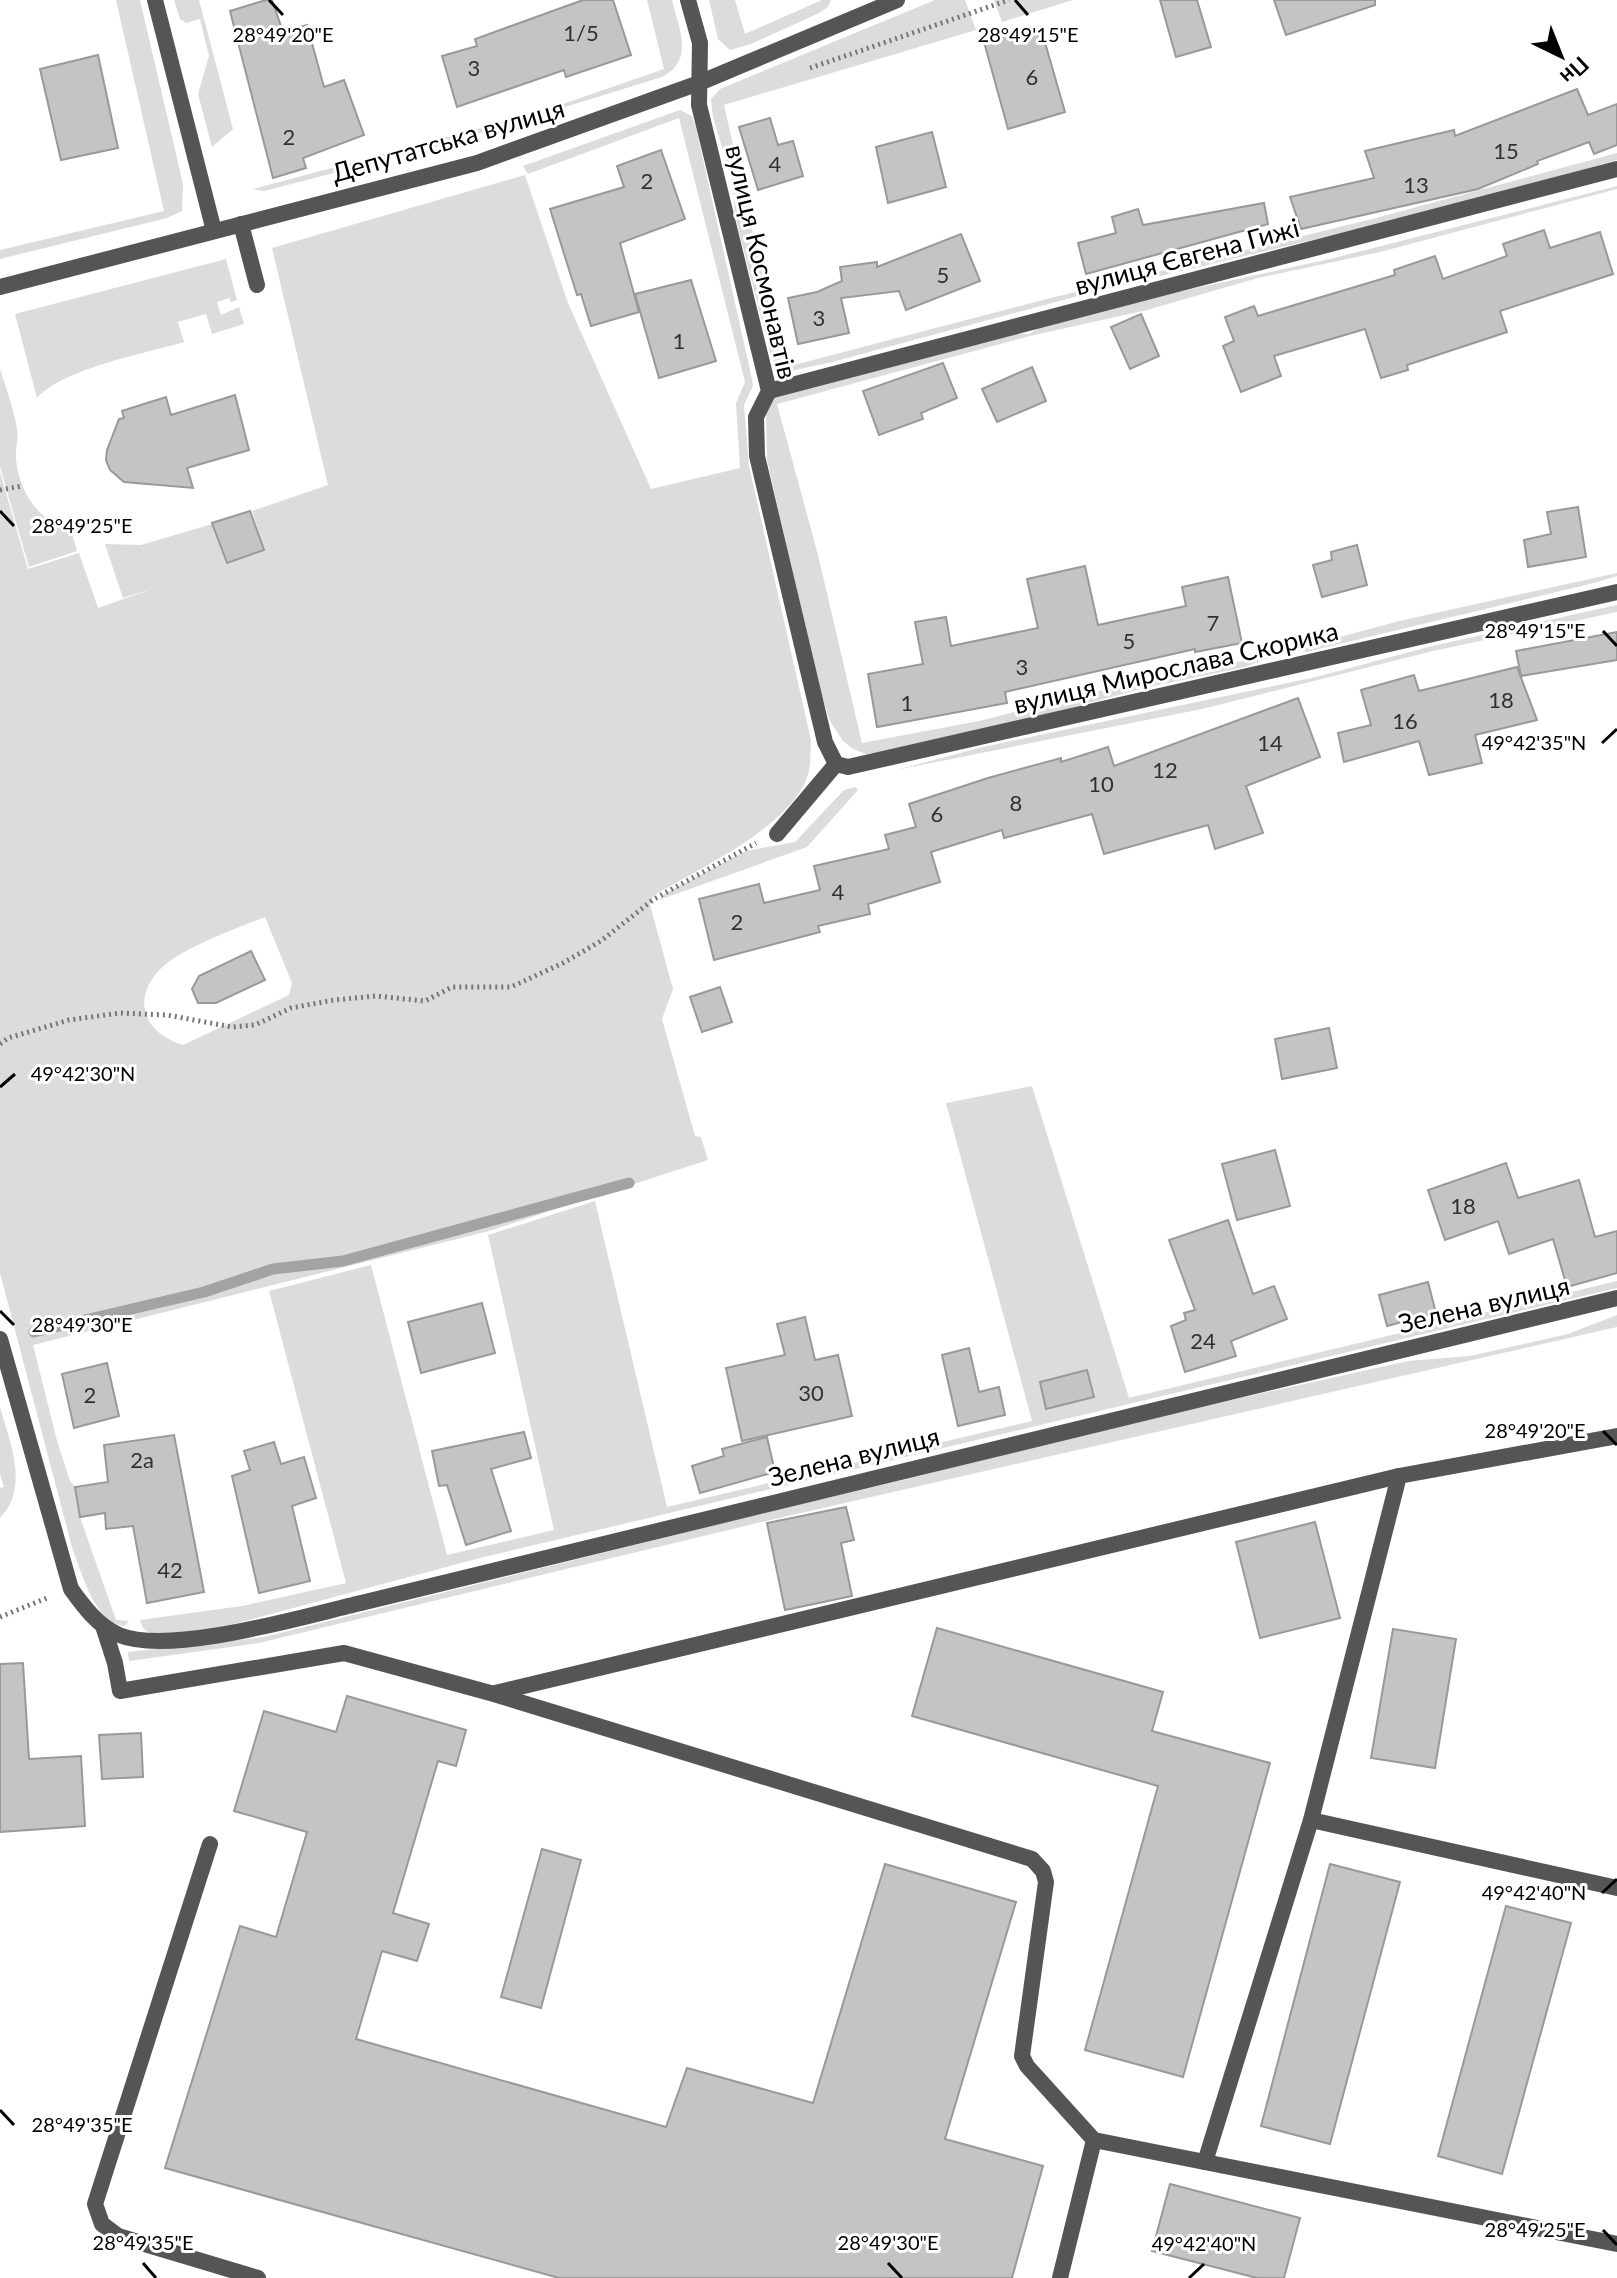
<svg xmlns="http://www.w3.org/2000/svg" width="1617" height="2278" font-family="Lato,sans-serif">
  <rect width="100%" height="100%" fill="#fff"/>
  <!-- green -->
  <g fill="#dcdcdc" fill-rule="evenodd">
    <path d="M 116,0 L 140,0 L 183,184 L 182,211 L 167,218 L 0,259 L 0,250 L 164,211 Z"/>
    <path d="M 174,0 L 199,0 L 233,129 L 212,147 L 198,94 L 209,56 L 200,19 L 186,23 L 180,19 Z"/>
    <path d="M 647,0 L 672,0 C 679,29 695,60 662,77 L 439,146 L 264,191 L 253,189 L 537,113 L 664,69 Z"/>
    <path d="M 709,0 L 735,0 L 745,34 L 822,0 L 831,0 L 828,7 L 819,13 L 751,44 L 730,50 L 718,39 Z"/>
    <path d="M 935,0 L 965,0 L 976,30 L 724,105 L 782,362 L 790,366 L 1051,298 L 1376,218 L 1617,153 L 1617,160 L 1443,209 L 1093,292 L 832,362 L 786,372 L 775,364 L 771,356 L 735,216 L 733,184 L 713,117 L 711,99 L 720,89 Z"/>
    <path d="M 994,0 L 1073,0 L 1002,22 Z"/>
    <path d="M 680,110 L 692,116 L 696,128 L 752,379 L 753,386 L 744,405 L 749,466 L 811,740 C 810,750 811,762 809,771 C 796,825 698,869 653,896 L 650,905 L 673,989 L 662,1019 L 695,1136 L 701,1137 L 708,1160 L 489,1231 L 33,1345 L 57,1441 L 70,1481 L 75,1487 L 80,1517 L 116,1620 L 129,1621 L 124,1626 C 94,1622 83,1575 73,1551 L 0,1273 L 0,472 L 28,569 L 79,553 L 98,608 L 155,588 L 123,598 L 105,544 L 141,545 L 212,524 L 226,564 L 264,550 L 252,511 L 328,485 L 272,248 L 525,175 L 568,303 L 651,489 L 740,468 L 736,403 L 745,382 L 679,118 L 528,174 L 523,166 ZM 265,917 L 292,983 L 289,995 L 183,1045 C 130,1028 134,981 179,955 C 205,940 237,928 265,917 Z"/>
    <path d="M 1617,186 L 1617,189 L 1380,252 L 1258,278 L 1147,310 L 1030,336 L 777,404 L 818,555 L 862,743 L 979,721 L 1081,695 L 1270,655 L 1269,658 L 1245,667 L 1144,688 L 1071,708 L 886,752 L 866,754 L 853,749 L 843,741 L 830,721 L 820,690 L 767,460 L 766,415 L 772,398 L 1002,333 L 1029,334 L 1053,319 L 1330,259 Z"/>
    <path d="M 226,259 L 237,300 L 231,302 L 229,298 L 217,302 L 221,315 L 239,307 L 244,324 L 212,334 L 206,314 L 178,322 L 184,342 C 144,354 64,368 37,398 L 15,314 Z"/>
    <path d="M 0,369 C 6,388 14,409 17,429 C 19,439 15,449 16,459 C 20,496 40,520 72,534 L 77,551 L 29,567 L 0,467 Z"/>
    <path d="M 1617,573 L 1617,576 L 1594,583 L 1306,652 L 1296,649 L 1399,621 Z"/>
    <path d="M 1617,605 L 1617,612 L 1433,651 L 1202,709 L 896,770 L 983,747 L 1316,677 L 1432,646 Z"/>
    <path d="M 855,787 L 858,790 L 807,847 L 659,900 L 664,894 L 746,851 L 795,842 L 844,790 Z"/>
    <path d="M 1032,1086 L 1129,1398 L 1617,1281 L 1617,1288 L 480,1558 L 215,1629 L 155,1636 C 147,1632 142,1629 140,1620 L 242,1606 L 346,1583 L 269,1291 L 371,1265 L 447,1555 L 554,1530 L 488,1235 L 595,1201 L 667,1507 L 1032,1421 L 946,1103 Z"/>
    <path d="M 1617,1315 L 1617,1327 L 766,1521 L 259,1643 L 129,1661 L 128,1652 L 264,1637 L 784,1508 L 908,1479 L 1073,1435 L 1408,1361 L 1470,1356 L 1568,1334 Z"/>
    <path d="M 0,1407 C 10,1442 30,1489 0,1518 L 0,1488 L 4,1487 L 0,1474 Z"/>
  </g>
  <g fill="none" stroke-linecap="round" stroke-linejoin="round">
    <!-- stream -->
    <path stroke="#a3a3a3" stroke-width="11" d="M 34,1332 L 204,1292 L 273,1269 L 343,1261 L 629,1183"/>
  </g>
  <!-- building -->
  <g fill="#c4c4c4" stroke="#999" stroke-width="2">
    <path d="M 266,0 L 272,0 L 283,32 L 307,25 L 324,87 L 344,80 L 364,135 L 303,158 L 306,168 L 273,178 L 230,11 Z"/>
    <path d="M 583,0 L 613,0 L 631,55 L 566,77 L 564,70 L 457,107 L 442,56 L 477,46 L 475,39 Z"/>
    <path d="M 1160,0 L 1197,0 L 1211,47 L 1176,57 Z"/>
    <path d="M 1274,0 L 1375,0 L 1375,5 L 1286,35 Z"/>
    <path d="M 1042,32 L 1065,112 L 1008,129 L 984,42 L 1011,34 L 1013,41 Z"/>
    <path d="M 98,55 L 118,148 L 61,160 L 40,69 Z"/>
    <path d="M 1577,89 L 1588,115 L 1617,104 L 1617,145 L 1594,154 L 1589,142 L 1537,161 L 1538,164 L 1478,189 L 1301,229 L 1290,197 L 1374,178 L 1365,151 L 1454,130 L 1455,136 Z"/>
    <path d="M 770,118 L 778,145 L 793,141 L 803,176 L 758,190 L 739,127 Z"/>
    <path d="M 932,132 L 946,187 L 888,203 L 876,147 Z"/>
    <path d="M 661,150 L 685,219 L 620,243 L 639,312 L 591,326 L 581,294 L 577,295 L 550,209 L 624,187 L 617,166 Z"/>
    <path d="M 1264,203 L 1268,224 L 1086,274 L 1078,243 L 1116,233 L 1112,217 L 1138,209 L 1143,225 Z"/>
    <path d="M 1544,230 L 1550,248 L 1600,232 L 1613,274 L 1500,311 L 1507,332 L 1407,365 L 1408,370 L 1381,378 L 1365,329 L 1274,356 L 1281,376 L 1241,392 L 1223,346 L 1234,341 L 1225,317 L 1254,306 L 1258,316 L 1395,275 L 1394,270 L 1435,256 L 1443,279 L 1507,256 L 1503,244 Z"/>
    <path d="M 961,234 L 980,281 L 906,310 L 899,291 L 841,298 L 849,333 L 798,344 L 788,298 L 817,292 L 842,281 L 840,267 L 877,262 L 877,267 Z"/>
    <path d="M 691,280 L 716,361 L 659,378 L 635,294 Z"/>
    <path d="M 1141,314 L 1159,356 L 1130,369 L 1111,327 Z"/>
    <path d="M 943,363 L 957,398 L 921,413 L 923,419 L 879,435 L 863,391 Z"/>
    <path d="M 1032,367 L 1046,401 L 997,422 L 982,389 Z"/>
    <path d="M 235,395 L 249,450 L 187,468 L 193,488 L 124,482 L 110,470 L 106,460 L 107,450 L 119,419 L 124,418 L 122,411 L 166,397 L 171,415 Z"/>
    <path d="M 1578,507 L 1586,557 L 1528,567 L 1524,540 L 1551,534 L 1547,512 Z"/>
    <path d="M 250,511 L 264,550 L 227,563 L 212,523 Z"/>
    <path d="M 1357,545 L 1367,585 L 1322,597 L 1313,565 L 1332,560 L 1331,552 Z"/>
    <path d="M 1085,566 L 1098,625 L 1186,606 L 1182,587 L 1228,577 L 1242,643 L 1195,652 L 1195,649 L 1005,692 L 1007,703 L 877,727 L 868,674 L 923,664 L 915,622 L 946,617 L 951,646 L 1038,628 L 1027,579 Z"/>
    <path d="M 1617,632 L 1617,660 L 1521,676 L 1516,651 Z"/>
    <path d="M 1517,667 L 1537,720 L 1475,735 L 1482,763 L 1429,775 L 1419,741 L 1344,762 L 1338,733 L 1371,725 L 1361,690 L 1414,675 L 1419,691 Z"/>
    <path d="M 1298,698 L 1320,757 L 1246,786 L 1263,833 L 1215,849 L 1208,825 L 1104,854 L 1092,814 L 1004,838 L 1002,830 L 931,852 L 940,882 L 868,904 L 870,914 L 818,926 L 820,932 L 714,960 L 699,899 L 759,884 L 764,903 L 820,890 L 814,866 L 889,849 L 885,835 L 916,827 L 909,804 L 988,778 L 1061,758 L 1061,762 L 1108,747 L 1114,766 Z"/>
    <path d="M 251,951 L 265,980 L 216,1003 L 198,1003 L 192,989 L 199,976 Z"/>
    <path d="M 720,987 L 732,1022 L 702,1032 L 690,997 Z"/>
    <path d="M 1329,1028 L 1337,1068 L 1282,1079 L 1275,1039 Z"/>
    <path d="M 1275,1150 L 1290,1206 L 1237,1220 L 1222,1164 Z"/>
    <path d="M 1506,1163 L 1518,1198 L 1579,1180 L 1595,1237 L 1617,1231 L 1617,1273 L 1567,1287 L 1553,1239 L 1509,1254 L 1498,1221 L 1445,1240 L 1428,1190 Z"/>
    <path d="M 1228,1220 L 1253,1294 L 1274,1286 L 1287,1319 L 1231,1341 L 1236,1356 L 1185,1372 L 1171,1326 L 1186,1320 L 1184,1313 L 1195,1310 L 1169,1240 Z"/>
    <path d="M 1428,1282 L 1436,1313 L 1387,1326 L 1379,1295 Z"/>
    <path d="M 482,1303 L 495,1353 L 421,1373 L 408,1322 Z"/>
    <path d="M 805,1317 L 815,1360 L 838,1355 L 852,1416 L 742,1441 L 726,1368 L 785,1355 L 777,1324 Z"/>
    <path d="M 969,1348 L 979,1392 L 999,1387 L 1005,1415 L 958,1426 L 942,1355 Z"/>
    <path d="M 107,1363 L 119,1416 L 74,1428 L 62,1374 Z"/>
    <path d="M 1087,1370 L 1094,1397 L 1046,1409 L 1040,1382 Z"/>
    <path d="M 524,1432 L 531,1458 L 491,1469 L 511,1531 L 466,1545 L 447,1485 L 439,1486 L 432,1451 Z"/>
    <path d="M 174,1435 L 204,1592 L 147,1603 L 133,1526 L 106,1529 L 105,1513 L 80,1517 L 75,1487 L 108,1482 L 104,1445 Z"/>
    <path d="M 767,1437 L 775,1472 L 700,1493 L 692,1466 L 724,1456 L 722,1449 Z"/>
    <path d="M 274,1442 L 281,1464 L 304,1457 L 316,1498 L 292,1506 L 310,1581 L 259,1593 L 232,1476 L 250,1470 L 244,1451 Z"/>
    <path d="M 846,1507 L 854,1540 L 841,1543 L 852,1596 L 785,1610 L 767,1523 Z"/>
    <path d="M 1315,1522 L 1340,1618 L 1260,1638 L 1236,1542 Z"/>
    <path d="M 937,1628 L 1163,1692 L 1152,1731 L 1270,1763 L 1183,2077 L 1085,2050 L 1158,1786 L 912,1716 Z"/>
    <path d="M 1393,1629 L 1456,1639 L 1435,1768 L 1371,1758 Z"/>
    <path d="M 23,1663 L 29,1759 L 81,1756 L 85,1826 L 0,1832 L 0,1664 Z"/>
    <path d="M 347,1696 L 466,1730 L 456,1766 L 438,1761 L 393,1913 L 429,1924 L 417,1961 L 382,1951 L 356,2039 L 666,2127 L 687,2068 L 813,2103 L 885,1864 L 1016,1902 L 945,2139 L 1043,2166 L 1012,2278 L 559,2278 L 165,2168 L 240,1926 L 276,1937 L 307,1832 L 234,1811 L 264,1711 L 336,1732 Z"/>
    <path d="M 141,1733 L 143,1777 L 102,1779 L 99,1735 Z"/>
    <path d="M 542,1849 L 581,1860 L 541,2008 L 501,1997 Z"/>
    <path d="M 1330,1864 L 1400,1882 L 1330,2144 L 1261,2126 Z"/>
    <path d="M 1506,1906 L 1571,1923 L 1502,2174 L 1438,2156 Z"/>
    <path d="M 1170,2184 L 1300,2218 L 1284,2278 L 1257,2278 L 1152,2251 Z"/>
  </g>
  <g fill="none" stroke-linecap="round" stroke-linejoin="round">
    <!-- path -->
    <g stroke="#777" stroke-width="5" stroke-dasharray="2 4" stroke-linecap="butt">
      <path d="M 810,68 L 1009,0"/>
      <path d="M 0,490 L 22,486"/>
      <path d="M 0,1044 L 8,1038 L 69,1020 L 120,1013 L 167,1015 L 232,1027 L 255,1025 L 291,1008 L 334,1000 L 376,996 L 425,1001 L 452,987 L 511,987 L 563,963 L 601,941 L 654,899 L 756,843"/>
      <path d="M 0,1617 L 47,1598"/>
    </g>
    <!-- service -->
    <g stroke="#555" stroke-width="16">
      <path d="M 241,224 L 257,285"/>
      <path d="M 103,1626 L 115,1663 L 120,1691 L 344,1653 L 494,1694 L 1032,1859 L 1043,1871 L 1046,1882 L 1022,2056 L 1027,2066 L 1094,2140 L 1060,2278"/>
      <path d="M 495,1693 L 1399,1476"/>
      <path d="M 1311,1820 L 1617,1888"/>
      <path d="M 210,1844 L 95,2204 L 102,2224 L 118,2236 L 258,2278"/>
      <path d="M 1094,2140 L 1617,2244"/>
      <path d="M 1205,2162 L 1311,1820 L 1399,1476 L 1617,1436"/>
    </g>
    <!-- minor -->
    <g stroke="#555" stroke-width="16">
      <path d="M 155,0 L 214,231"/>
      <path d="M 688,0 L 700,43 L 699,105 L 769,391 L 756,417 L 757,456 L 825,742 L 836,764"/>
      <path d="M 0,287 L 477,163 L 699,83 L 897,0"/>
      <path d="M 769,391 L 1617,169"/>
      <path d="M 777,834 L 836,764 L 848,767 L 1617,592"/>
      <path d="M 0,1339 L 71,1589 C 84,1607 98,1626 119,1635 C 171,1656 304,1616 361,1603 L 1617,1298"/>
    </g>
  </g>
  <!-- ticks -->
  <path fill="none" stroke="#000" stroke-width="3" d="M 269,0 L 283,15M 1015,0 L 1028,15M 0,511 L 14,526M 1603,631 L 1617,646M 1602,743 L 1617,729M 0,1087 L 15,1074M 0,1311 L 14,1325M 1603,1431 L 1617,1445M 1602,1893 L 1617,1879M 0,2110 L 14,2125M 1603,2230 L 1617,2245M 143,2263 L 156,2278M 888,2263 L 902,2278M 1189,2278 L 1204,2264"/>
  <g text-anchor="middle" stroke-width="6" stroke-linejoin="round" paint-order="stroke">
    <!-- number labels -->
    <g font-size="22" fill="#313131">
      <text x="581" y="41">1/5</text>
      <text x="474" y="76">3</text>
      <text x="1032" y="85">6</text>
      <text x="289" y="145">2</text>
      <text x="1506" y="159">15</text>
      <text x="775" y="172">4</text>
      <text x="647" y="189">2</text>
      <text x="1416" y="193">13</text>
      <text x="943" y="283">5</text>
      <text x="819" y="326">3</text>
      <text x="679" y="349">1</text>
      <text x="1213" y="631">7</text>
      <text x="1129" y="649">5</text>
      <text x="1022" y="675">3</text>
      <text x="1501" y="708">18</text>
      <text x="907" y="711">1</text>
      <text x="1405" y="729">16</text>
      <text x="1270" y="751">14</text>
      <text x="1165" y="778">12</text>
      <text x="1101" y="792">10</text>
      <text x="1016" y="811">8</text>
      <text x="937" y="822">6</text>
      <text x="838" y="900">4</text>
      <text x="737" y="930">2</text>
      <text x="1463" y="1214">18</text>
      <text x="1203" y="1349">24</text>
      <text x="811" y="1401">30</text>
      <text x="90" y="1403">2</text>
      <text x="142" y="1468">2а</text>
      <text x="170" y="1578">42</text>
    </g>
    <!-- street labels -->
    <g font-size="26" fill="#000" stroke="#fff">
      <text transform="translate(448 141) rotate(-16)" y="9">Депутатська вулиця</text>
      <text transform="translate(1187 257) rotate(-15)" y="9">вулиця Євгена Гижі</text>
      <text transform="translate(761 262) rotate(77)" y="9">вулиця Космонавтів</text>
      <text transform="translate(1176 668) rotate(-13)" y="9">вулиця Мирослава Скорика</text>
      <text transform="translate(1484 1305) rotate(-13)" y="9">Зелена вулиця</text>
      <text transform="translate(854 1457) rotate(-14)" y="9">Зелена вулиця</text>
    </g>
  </g>
  <g font-size="20" text-anchor="middle" fill="#000" stroke="#fff" stroke-width="6" stroke-linejoin="round" paint-order="stroke">
    <text x="283" y="42">28°49'20"E</text>
    <text x="1028" y="42">28°49'15"E</text>
    <text x="82" y="533">28°49'25"E</text>
    <text x="1535" y="638">28°49'15"E</text>
    <text x="1534" y="750">49°42'35"N</text>
    <text x="83" y="1081">49°42'30"N</text>
    <text x="82" y="1332">28°49'30"E</text>
    <text x="1535" y="1438">28°49'20"E</text>
    <text x="1534" y="1900">49°42'40"N</text>
    <text x="82" y="2132">28°49'35"E</text>
    <text x="1535" y="2237">28°49'25"E</text>
    <text x="143" y="2250">28°49'35"E</text>
    <text x="888" y="2250">28°49'30"E</text>
    <text x="1204" y="2251">49°42'40"N</text>
  </g>
  <!-- north arrow -->
  <g transform="translate(1561 56) rotate(137)" stroke="#ffffff" stroke-width="6" paint-order="stroke">
  <path d="M0-6L14 30L0 20L-14 30Z" fill="#000000"/>
  <text y="-12" font-size="22" font-weight="bold" text-anchor="middle" fill="#000000">Пн</text>
  </g>
</svg>
